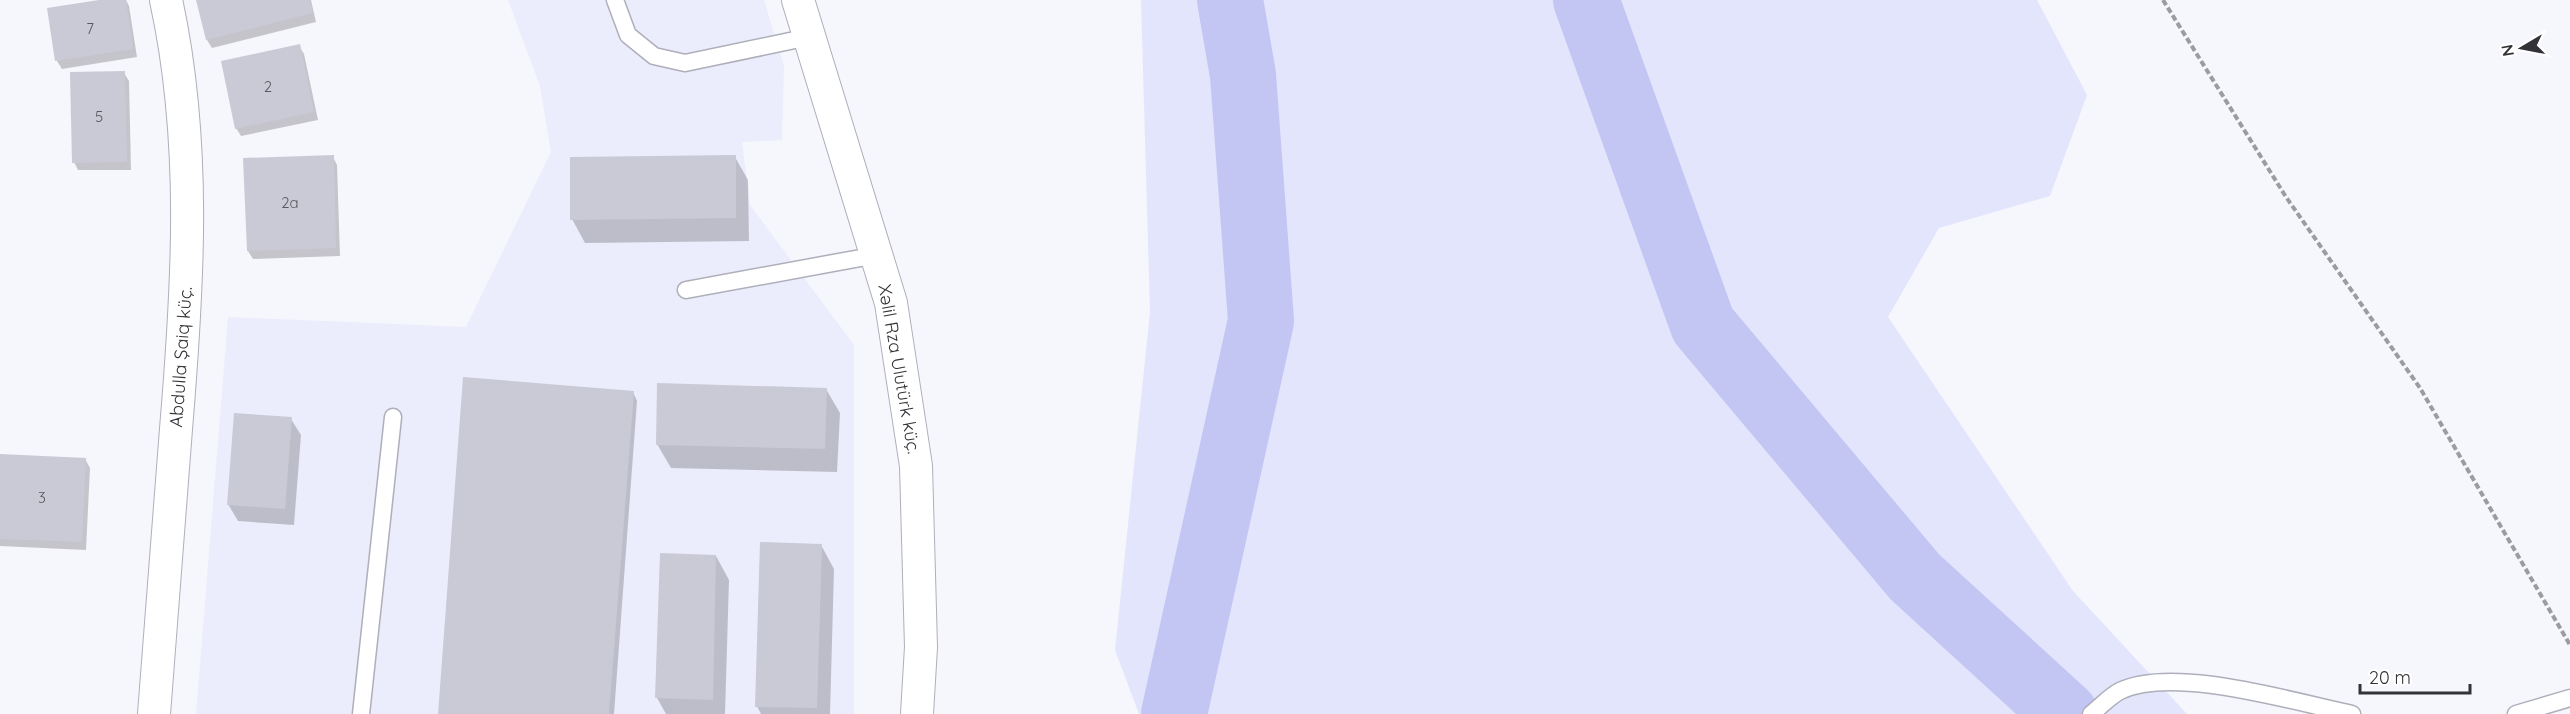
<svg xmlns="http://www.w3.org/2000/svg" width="2570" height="714" font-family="Quicksand,sans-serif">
  <rect width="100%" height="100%" fill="#f6f6fd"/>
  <!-- built -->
  <path fill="#ecedfc" d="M 508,0 L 764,0 L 784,66 L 782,140 L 742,142 L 750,205 L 854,345 L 854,714 L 196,714 L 228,317 L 466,327 L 551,152 L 540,86 Z"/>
  <!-- green -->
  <path fill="#e3e5fc" d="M 1141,0 L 2037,0 L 2087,95 L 2050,196 L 1939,228 L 1888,317 L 2073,591 L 2187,714 L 1139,714 L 1115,650 L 1150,312 Z"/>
  <!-- shadow -->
  <g fill="#0003">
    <path d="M 108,0 L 126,0 L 129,6 L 137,57 L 62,69 L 57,61 L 48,9 Z"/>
    <path d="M 197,0 L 311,0 L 316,22 L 212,48 L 207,40 Z"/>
    <path d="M 299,46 L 304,54 L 318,120 L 241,136 L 236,128 Z"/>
    <path d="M 124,73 L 129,81 L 131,170 L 78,170 L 74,162 Z"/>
    <path d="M 333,157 L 337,165 L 340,256 L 253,259 L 248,251 Z"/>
    <path d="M 735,157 L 748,180 L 749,241 L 585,243 L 572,219 Z"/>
    <path d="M 826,389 L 840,413 L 837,472 L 671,468 L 657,444 Z"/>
    <path d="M 633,392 L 637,401 L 614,714 L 439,714 Z"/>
    <path d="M 291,419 L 301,435 L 294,525 L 238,521 L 228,504 Z"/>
    <path d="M 0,455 L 85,459 L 90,468 L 86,550 L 0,546 Z"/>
    <path d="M 821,545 L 834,569 L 830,714 L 761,714 L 757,706 Z"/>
    <path d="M 716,556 L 729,580 L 725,714 L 666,714 L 657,698 Z"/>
  </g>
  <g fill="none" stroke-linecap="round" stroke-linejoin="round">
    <!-- river -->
    <g stroke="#c3c6f3" stroke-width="66">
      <path d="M 1586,0 L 1703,325 L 1915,577 L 2065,714"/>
      <path d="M 1174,714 L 1261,321 L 1243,75 L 1230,0"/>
    </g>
  </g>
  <!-- building -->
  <g fill="#c9cad5">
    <path d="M 99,0 L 126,0 L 133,49 L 55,61 L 47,8 Z"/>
    <path d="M 196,0 L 310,0 L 313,13 L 206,40 Z"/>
    <path d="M 300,44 L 314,112 L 235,129 L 221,61 Z"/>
    <path d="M 125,71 L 127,162 L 72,163 L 70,72 Z"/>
    <path d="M 334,155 L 336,248 L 247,251 L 243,158 Z"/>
    <path d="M 736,155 L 736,218 L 570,220 L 570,157 Z"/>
    <path d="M 463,377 L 634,391 L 609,714 L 438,714 Z"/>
    <path d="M 657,383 L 827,388 L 825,449 L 656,445 Z"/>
    <path d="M 234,413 L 292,417 L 285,509 L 227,505 Z"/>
    <path d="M 0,454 L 86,458 L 82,542 L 0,539 Z"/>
    <path d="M 760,542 L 822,544 L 817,708 L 755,707 Z"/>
    <path d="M 660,553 L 716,555 L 713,700 L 655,698 Z"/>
  </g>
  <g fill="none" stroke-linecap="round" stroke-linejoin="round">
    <defs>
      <g id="lane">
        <path d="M 615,0 L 628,35 L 654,56 L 685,63 L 809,37"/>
        <path d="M 686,290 L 877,255"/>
        <path d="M 361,714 L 393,417"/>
        <path d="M 2091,714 C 2100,707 2110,696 2120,691 C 2173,665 2294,702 2352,714"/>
        <path d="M 2516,714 L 2570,698"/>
      </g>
      <g id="street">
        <path d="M 798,0 L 891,303 L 916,466 L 921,647 L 917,714"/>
        <path d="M 154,714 C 161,619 169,524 176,429 C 188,286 197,142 166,0"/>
      </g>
    </defs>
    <!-- lane casing -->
    <use href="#lane" stroke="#aeafba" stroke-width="19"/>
    <!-- street casing -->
    <use href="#street" stroke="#aeafba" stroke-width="34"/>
    <!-- path -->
    <path stroke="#9b9ba1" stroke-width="4" stroke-dasharray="6 3" stroke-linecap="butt" d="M 2163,0 L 2286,197 L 2420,388 L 2570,645"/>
    <!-- lane -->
    <use href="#lane" stroke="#fff" stroke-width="16"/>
    <!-- street -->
    <use href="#street" stroke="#fff" stroke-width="32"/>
  </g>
  <g text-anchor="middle" stroke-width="4.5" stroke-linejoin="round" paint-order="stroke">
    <!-- number labels -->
    <g font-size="15" fill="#58585e">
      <text x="90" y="34">7</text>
      <text x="268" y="92">2</text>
      <text x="99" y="122">5</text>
      <text x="290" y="208">2a</text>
      <text x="42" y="503">3</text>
    </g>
    <!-- street labels -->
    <g font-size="18" fill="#323237" stroke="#fff">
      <text transform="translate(181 357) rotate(-86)" y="6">Abdulla Şaiq küç.</text>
      <text transform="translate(899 369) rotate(80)" y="6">Xəlil Rza Ulutürk küç.</text>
    </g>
  </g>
  <!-- north arrow -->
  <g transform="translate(2522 48) rotate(260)" stroke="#ffffff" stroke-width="4.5" paint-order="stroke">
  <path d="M0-4.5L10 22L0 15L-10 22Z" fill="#323237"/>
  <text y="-9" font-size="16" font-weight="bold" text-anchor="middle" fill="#323237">N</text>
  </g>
  <!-- scale -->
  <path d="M2360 684v9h110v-9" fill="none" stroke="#323237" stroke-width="3"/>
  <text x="2369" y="684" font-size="18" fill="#323237" stroke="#ffffff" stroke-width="4.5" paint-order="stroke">20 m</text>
</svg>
